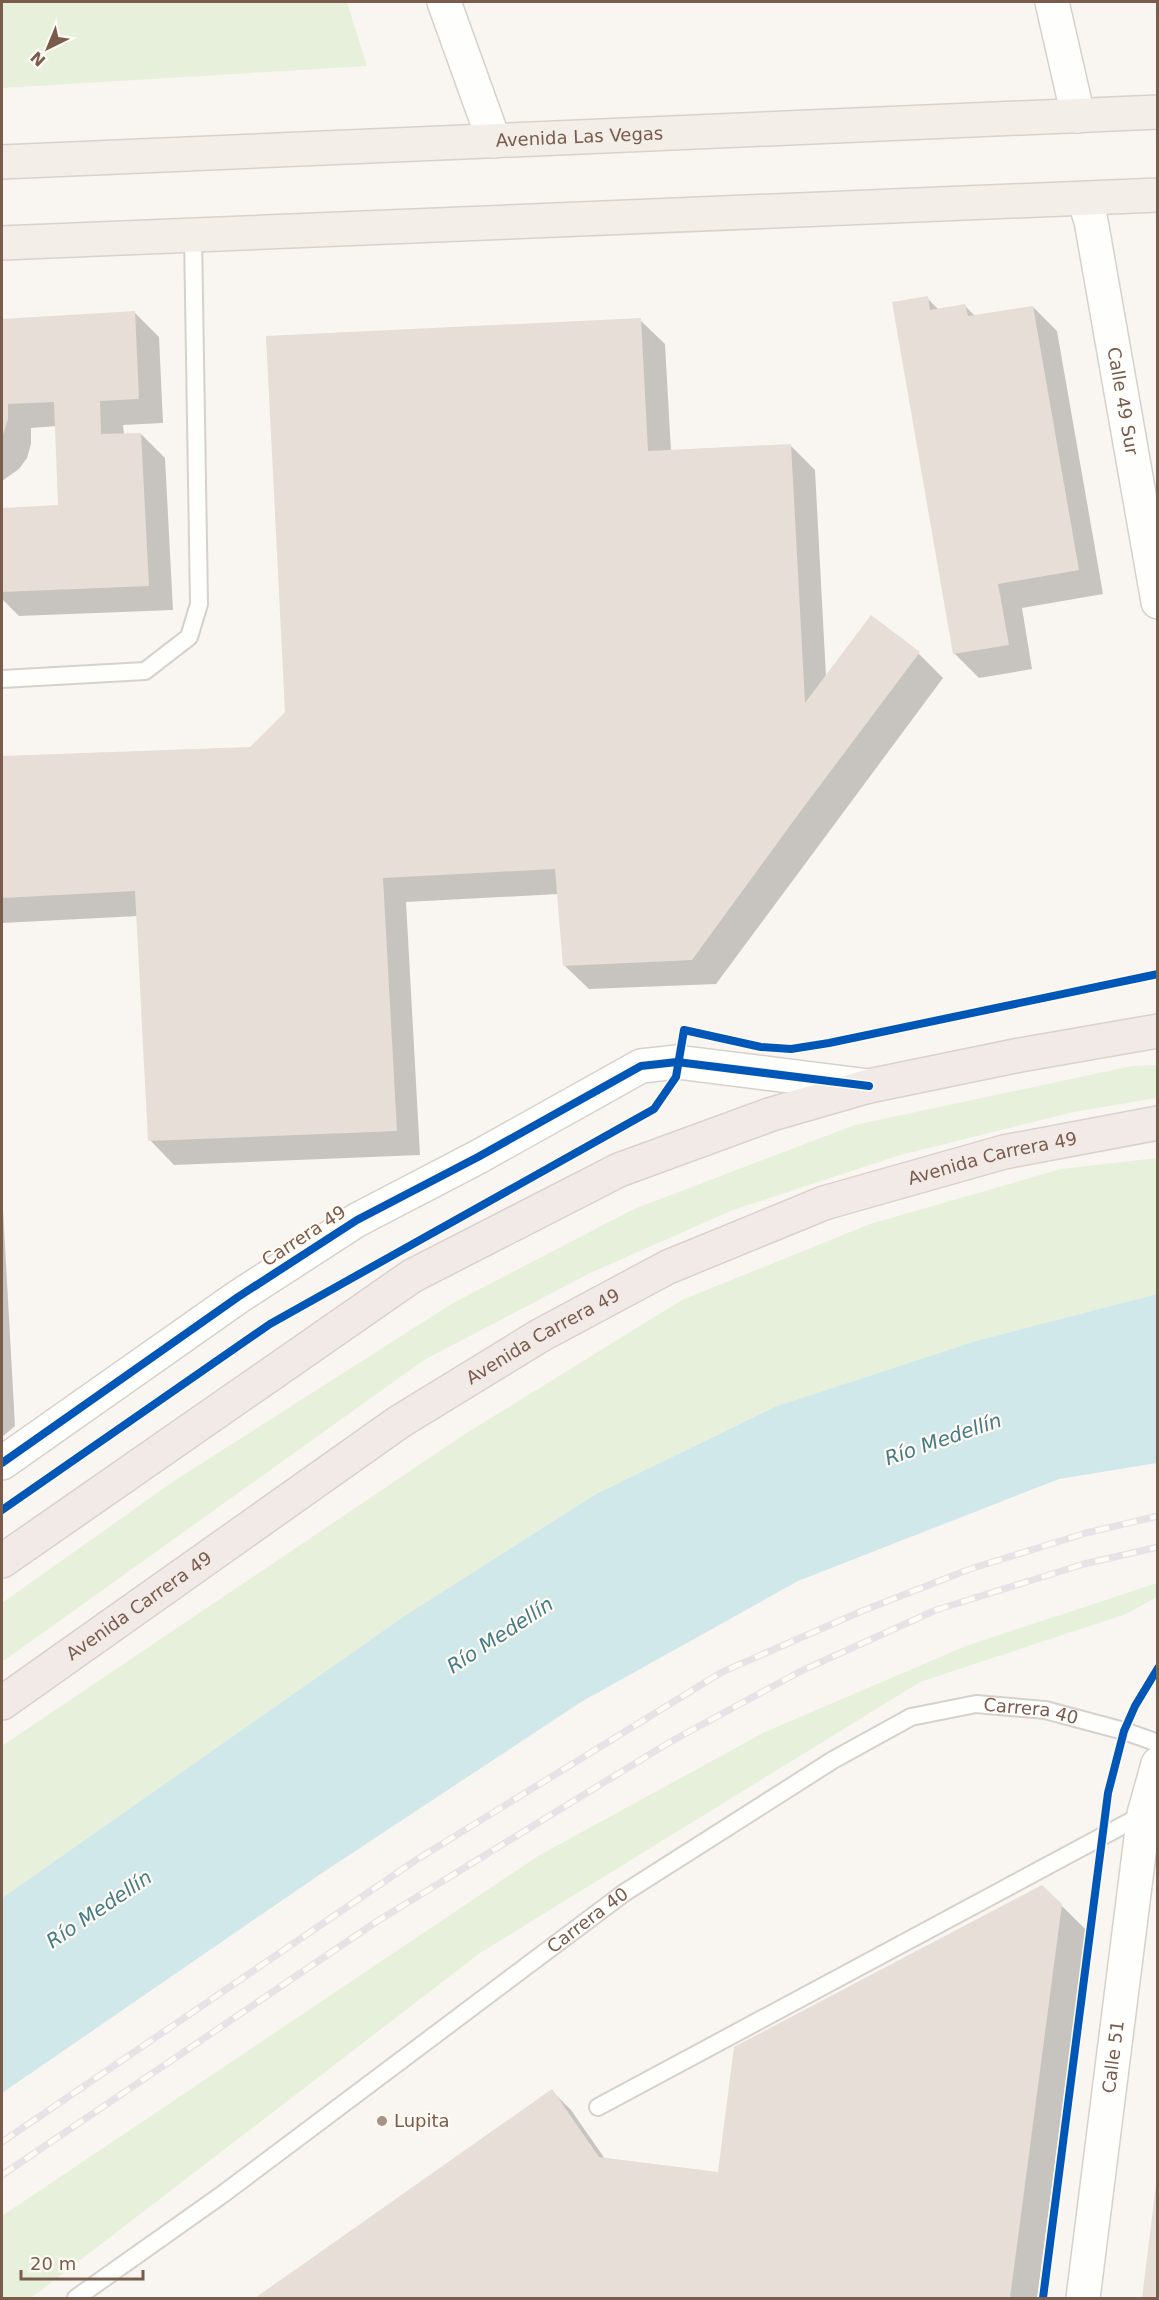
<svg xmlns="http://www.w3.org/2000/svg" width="1159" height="2300" font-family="'DejaVu Sans',sans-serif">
  <rect width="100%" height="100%" fill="#f9f5f0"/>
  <!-- green -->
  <g fill="#e7f0db">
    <path d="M 2,2 L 347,2 L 367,66 L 2,88 Z"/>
    <path d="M 1157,1065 L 1157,1098 L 1074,1112 L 900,1155 L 733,1210 L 590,1273 L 424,1360 L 2,1662 L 2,1603 L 174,1481 L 453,1303 L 634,1209 L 855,1125 L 1132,1066 Z"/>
    <path d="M 1157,1158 L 1157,1294 L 976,1341 L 777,1406 L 596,1494 L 403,1617 L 2,1898 L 2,1746 L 465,1434 L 682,1300 L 870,1224 L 1061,1169 Z"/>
    <path d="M 1157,1583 L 1157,1597 L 1126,1614 L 920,1682 L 480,1953 L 31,2298 L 2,2298 L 2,2216 L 538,1856 L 765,1732 L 966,1646 Z"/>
  </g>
  <!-- water -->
  <path fill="#d0e8ea" d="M 1157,1294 L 1157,1463 L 1059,1479 L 798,1581 L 581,1702 L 319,1875 L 2,2093 L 2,1898 L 403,1617 L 596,1494 L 777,1406 L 976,1341 Z"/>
  <!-- shadow -->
  <g fill="#0003">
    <path d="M 927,298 L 939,310 L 965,306 L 976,317 L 1033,307 L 1057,331 L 1103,594 L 1022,608 L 1032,669 L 979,678 L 954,653 Z"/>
    <path d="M 134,312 L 159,337 L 163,423 L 123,425 L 124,435 L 141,434 L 165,458 L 173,610 L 19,616 L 2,599 L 2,509 L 60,507 L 56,426 L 31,428 L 31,444 L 27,458 L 19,469 L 2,481 L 2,321 Z"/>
    <path d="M 640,320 L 665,344 L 671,451 L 790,445 L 815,470 L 826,677 L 919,654 L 943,678 L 716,984 L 589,989 L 564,965 L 558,894 L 406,902 L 420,1155 L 174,1165 L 150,1140 L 138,916 L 2,923 L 2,758 L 251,749 L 286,713 Z"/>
    <path d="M 2,1192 L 15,1426 L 2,1437 Z"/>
    <path d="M 1061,1905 L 1086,1930 L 1037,2298 L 257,2298 L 552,2091 L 571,2110 L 605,2159 L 719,2174 Z"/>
    <path d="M 1158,2186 L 1158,2298 L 1143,2298 Z"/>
  </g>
  <!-- building -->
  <g fill="#e6ded7">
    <path d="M 928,296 L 930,310 L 965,304 L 968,316 L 1033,306 L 1079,570 L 998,584 L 1009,645 L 953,654 L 892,302 Z"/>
    <path d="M 135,311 L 139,399 L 100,401 L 101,434 L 141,433 L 149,586 L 2,592 L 2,508 L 58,505 L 54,402 L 8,404 L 8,419 L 2,438 L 2,319 Z"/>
    <path d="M 641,318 L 648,451 L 791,444 L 805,703 L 871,615 L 920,652 L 800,812 L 692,960 L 563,966 L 555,869 L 383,878 L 397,1131 L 148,1141 L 135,891 L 2,898 L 2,756 L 250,747 L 285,712 L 266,336 Z"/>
    <path d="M 1042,1885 L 1062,1904 L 1010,2298 L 255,2298 L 552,2089 L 599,2157 L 718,2172 L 734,2047 Z"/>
    <path d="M 1156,2185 L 1158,2298 L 1142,2298 Z"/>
  </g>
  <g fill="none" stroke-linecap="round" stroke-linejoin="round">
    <defs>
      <g id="lane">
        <path d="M 2,679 L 145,671 L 189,637 L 199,604 L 193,235"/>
        <path d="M 598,2107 L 1144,1814"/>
        <path id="s1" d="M 76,2298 L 223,2194 L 624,1893 L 833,1760 L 911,1717 L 976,1704 L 1045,1710 L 1124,1731 L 1158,1743"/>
      </g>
      <g id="street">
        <path d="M 444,2 L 494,141"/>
        <path d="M 1052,2 L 1078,116"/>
        <path id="s2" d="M 1084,199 L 1091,221 L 1158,602"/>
        <path d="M 2,1463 L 238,1297 L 357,1220 L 478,1157 L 641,1066 L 677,1062 L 869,1086"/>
        <path id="s3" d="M 1083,2298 L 1144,1814 L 1158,1764"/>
      </g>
      <g id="primary">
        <path id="s4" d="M 2,162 L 1158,112"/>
        <path d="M 2,243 L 1158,195"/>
      </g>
      <g id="highway">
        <path d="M 2,1561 L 412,1276 L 619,1170 L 772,1114 L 869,1086 L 1020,1055 L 1158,1031"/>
        <path id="s5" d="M 2,1703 L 399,1422 L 541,1335 L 668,1267 L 824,1203 L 1004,1152 L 1158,1123"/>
      </g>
    </defs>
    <!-- lane casing -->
    <use href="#lane" stroke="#d7d1cb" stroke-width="20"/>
    <!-- street casing -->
    <use href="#street" stroke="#d7d1cb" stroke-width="36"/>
    <!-- primary casing -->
    <use href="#primary" stroke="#dad1cc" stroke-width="36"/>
    <!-- highway casing -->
    <use href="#highway" stroke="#dad1cc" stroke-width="36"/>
    <!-- lane -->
    <use href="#lane" stroke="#fefefd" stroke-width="16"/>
    <!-- street -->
    <use href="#street" stroke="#fefefd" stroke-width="33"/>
    <!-- primary -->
    <use href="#primary" stroke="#f3eee8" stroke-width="33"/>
    <!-- highway -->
    <use href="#highway" stroke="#f2eae7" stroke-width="33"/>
    <defs>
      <g id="rail">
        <path d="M 2,2142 L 416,1860 L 722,1672 L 862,1611 L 970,1569 L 1086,1533 L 1158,1516"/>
        <path d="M 2,2175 L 376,1922 L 670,1742 L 801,1671 L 936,1610 L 1084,1564 L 1158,1547"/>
      </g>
    </defs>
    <!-- rail casing -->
    <use href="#rail" stroke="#e6e3e7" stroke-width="7"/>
    <!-- rail -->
    <use href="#rail" stroke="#fffaf3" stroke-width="4.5" stroke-dasharray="14" stroke-linecap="butt"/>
    <defs>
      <g id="cycleway">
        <path d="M 2,1463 L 238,1297 L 357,1220 L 478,1157 L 641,1066 L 677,1062 L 869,1086"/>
        <path d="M 2,1510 L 270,1324 L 654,1109 L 676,1077 L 684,1030 L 761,1047 L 791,1049 L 829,1043 L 1158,974"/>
        <path d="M 1043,2298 L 1108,1793 L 1124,1731 L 1135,1706 L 1158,1668"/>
      </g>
    </defs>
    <!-- cycleway casing -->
    <use href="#cycleway" stroke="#fffaf3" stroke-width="11"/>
    <!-- cycleway -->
    <use href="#cycleway" stroke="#0057b8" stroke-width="8"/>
  </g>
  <!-- markers -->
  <circle fill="#a69286" stroke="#fffaf3" stroke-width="2" cx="382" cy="2121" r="6"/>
  <g text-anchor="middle" stroke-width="4.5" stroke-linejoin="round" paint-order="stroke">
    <!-- street labels -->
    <g font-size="18" fill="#7a5c4d" stroke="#fffaf3">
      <text dy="6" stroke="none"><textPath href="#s4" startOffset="578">Avenida Las Vegas</textPath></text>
      <text dy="6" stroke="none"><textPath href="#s2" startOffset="206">Calle 49 Sur</textPath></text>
      <text dy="6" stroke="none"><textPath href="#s5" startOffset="1140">Avenida Carrera 49</textPath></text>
      <text transform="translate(304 1236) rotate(-33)" y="6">Carrera 49</text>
      <text dy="6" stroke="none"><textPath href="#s5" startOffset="654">Avenida Carrera 49</textPath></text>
      <text dy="6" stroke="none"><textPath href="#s5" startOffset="168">Avenida Carrera 49</textPath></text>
      <text dy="6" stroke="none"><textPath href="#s1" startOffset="1140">Carrera 40</textPath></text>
      <text dy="6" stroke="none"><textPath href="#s1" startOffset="636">Carrera 40</textPath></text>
      <text dy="6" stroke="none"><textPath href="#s3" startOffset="243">Calle 51</textPath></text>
    </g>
    <!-- poi labels -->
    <g font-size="18" fill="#7a5c4d" stroke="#fffaf3" text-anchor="start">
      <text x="394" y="2127">Lupita</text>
    </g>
    <!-- water labels -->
    <g font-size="20" font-style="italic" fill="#437c86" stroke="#fffaf3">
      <text transform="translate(943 1439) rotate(-19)" y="7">Río Medellín</text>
      <text transform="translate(500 1635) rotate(-33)" y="7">Río Medellín</text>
      <text transform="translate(99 1909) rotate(-34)" y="7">Río Medellín</text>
    </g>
  </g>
  <!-- border -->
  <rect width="1159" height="2300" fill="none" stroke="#7a5c4d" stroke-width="6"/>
  <!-- north arrow -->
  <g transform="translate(48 48) rotate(223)" stroke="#fffaf3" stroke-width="4.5" paint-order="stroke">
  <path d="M0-4.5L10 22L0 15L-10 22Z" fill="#7a5c4d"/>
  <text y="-9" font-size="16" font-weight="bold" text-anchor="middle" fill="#7a5c4d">N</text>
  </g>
  <!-- scale -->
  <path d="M21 2270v9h122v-9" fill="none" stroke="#7a5c4d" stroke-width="3"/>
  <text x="30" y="2270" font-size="18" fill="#7a5c4d" stroke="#fffaf3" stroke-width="4.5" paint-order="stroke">20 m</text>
</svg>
